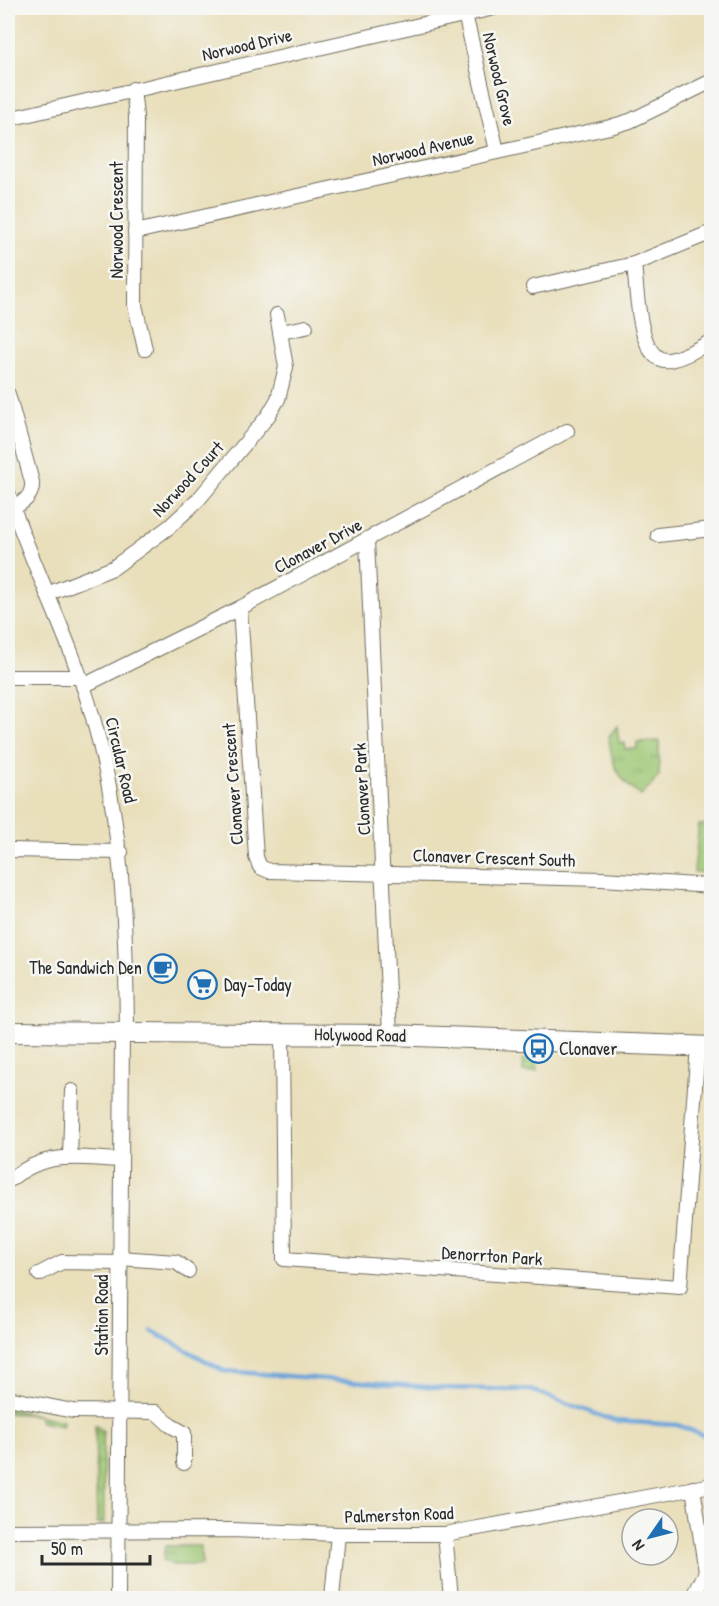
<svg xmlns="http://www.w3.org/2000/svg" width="719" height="1606" font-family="'Patrick Hand',sans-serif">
  <defs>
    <pattern id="grass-tufts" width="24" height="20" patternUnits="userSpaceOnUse" patternTransform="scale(1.5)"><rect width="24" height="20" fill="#9ec773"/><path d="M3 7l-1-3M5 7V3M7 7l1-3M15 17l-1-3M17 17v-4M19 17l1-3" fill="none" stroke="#81a25f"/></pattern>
    <pattern id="park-dots" width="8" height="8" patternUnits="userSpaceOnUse" patternTransform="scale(1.5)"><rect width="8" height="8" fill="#9ec773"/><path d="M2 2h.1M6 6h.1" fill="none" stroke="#81a25f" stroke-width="1.8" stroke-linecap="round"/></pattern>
  </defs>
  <rect width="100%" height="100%" fill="#f6f6f2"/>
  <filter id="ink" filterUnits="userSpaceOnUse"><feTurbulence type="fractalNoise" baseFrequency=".0167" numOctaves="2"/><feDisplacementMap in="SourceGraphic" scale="12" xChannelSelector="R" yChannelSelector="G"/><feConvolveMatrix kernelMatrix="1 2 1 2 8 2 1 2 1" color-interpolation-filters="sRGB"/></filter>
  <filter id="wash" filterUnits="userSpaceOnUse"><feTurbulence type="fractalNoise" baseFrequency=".008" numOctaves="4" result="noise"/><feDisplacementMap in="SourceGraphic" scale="24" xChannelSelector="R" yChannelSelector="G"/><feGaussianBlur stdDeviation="1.35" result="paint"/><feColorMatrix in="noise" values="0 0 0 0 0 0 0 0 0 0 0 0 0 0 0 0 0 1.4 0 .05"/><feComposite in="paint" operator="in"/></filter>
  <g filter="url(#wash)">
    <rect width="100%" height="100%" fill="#e9dfbb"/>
    <!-- grass -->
    <g fill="url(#grass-tufts)" stroke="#64794f" stroke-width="1.5">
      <path d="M 617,726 L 619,743 L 625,743 L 625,749 L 637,749 L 637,742 L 659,741 L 659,776 L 641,796 C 619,781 610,762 609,736 Z"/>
      <path d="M 699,825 L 711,825 L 711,873 L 694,872 Z"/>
      <path d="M 8,1408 L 63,1421 L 62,1426 L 41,1422 L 37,1415 L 8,1413 Z"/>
      <path d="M 95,1425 L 103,1431 L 104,1524 L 97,1523 Z"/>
      <path d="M 165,1546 L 200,1546 L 202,1565 L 173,1565 L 163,1560 Z"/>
    </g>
    <!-- park -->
    <path fill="url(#park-dots)" stroke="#64794f" stroke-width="1.5" d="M 522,1060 L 537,1060 L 537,1071 L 523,1072 Z"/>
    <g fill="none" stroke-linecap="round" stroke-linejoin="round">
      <!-- stream -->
      <path stroke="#69a3d9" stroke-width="4.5" d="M 152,1331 L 224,1371 L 440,1388 L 531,1390 L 615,1421 L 678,1425 L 712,1439"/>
    </g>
  </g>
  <g filter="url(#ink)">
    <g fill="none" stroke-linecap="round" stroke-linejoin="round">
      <defs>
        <g id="street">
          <path d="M 465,14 L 497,151"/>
          <path d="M 133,89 L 136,116 L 135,305 L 145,349"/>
          <path d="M 8,119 L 494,8"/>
          <path d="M 135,232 L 610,127 L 630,121 L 712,81"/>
          <path d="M 634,264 C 637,286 637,364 669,360 C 683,358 699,348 712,341"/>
          <path d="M 533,287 L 634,264 L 712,232"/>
          <path d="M 281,332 L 306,327"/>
          <path d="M 8,394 L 32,482 C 33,496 24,502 13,508"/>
          <path d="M 8,493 C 33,569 72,641 93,718 C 123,823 126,925 127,1033"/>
          <path d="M 658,535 L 712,529"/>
          <path d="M 367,541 L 390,1035"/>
          <path d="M 47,594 L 113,568 L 169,527 L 198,500 L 268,416 L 278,399 L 286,367 L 277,315"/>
          <path d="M 240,608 L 256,857 L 260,867 L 269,871 L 602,879 L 712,886"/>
          <path d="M 8,677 L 80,677"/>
          <path d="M 83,686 L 240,608 L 567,431"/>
          <path d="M 8,850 L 121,852"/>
          <path d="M 282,1034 L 284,1259 L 680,1287 L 698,1046"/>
          <path d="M 70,1158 L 72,1091"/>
          <path d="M 8,1181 C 47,1150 74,1158 121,1160"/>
          <path d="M 120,1258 L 176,1262 L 188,1271"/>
          <path d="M 39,1274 L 62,1262 L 120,1263"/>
          <path d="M 8,1398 L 73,1411 L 156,1412 L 170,1425 L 184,1433 L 184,1463"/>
          <path d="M 8,1531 L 232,1530 L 338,1534 L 445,1534 L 712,1485"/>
          <path d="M 445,1534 L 451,1598"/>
          <path d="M 118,1598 L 122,1033"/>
          <path d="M 332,1598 L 338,1534"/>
          <path d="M 693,1598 L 706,1572 L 693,1488"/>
        </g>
        <path id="secondary" d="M 8,1032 L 390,1035 L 712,1047"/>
      </defs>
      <!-- street casing -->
      <use href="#street" stroke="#6e6a5d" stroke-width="16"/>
      <!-- secondary casing -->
      <use href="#secondary" stroke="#6e6a5d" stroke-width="22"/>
      <!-- street -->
      <use href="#street" stroke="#fff" stroke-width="14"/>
      <!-- secondary -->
      <use href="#secondary" stroke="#fff" stroke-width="20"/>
    </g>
  </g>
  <!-- icons -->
  <defs>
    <symbol id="cafe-ring" viewBox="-11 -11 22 22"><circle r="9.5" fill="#f6f6f2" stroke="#1f6fb2" stroke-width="1.5"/><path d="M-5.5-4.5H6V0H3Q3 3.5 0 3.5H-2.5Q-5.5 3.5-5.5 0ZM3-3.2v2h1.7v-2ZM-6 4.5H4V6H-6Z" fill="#1f6fb2"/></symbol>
    <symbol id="supermarket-ring" viewBox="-11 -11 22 22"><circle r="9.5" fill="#f6f6f2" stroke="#1f6fb2" stroke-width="1.5"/><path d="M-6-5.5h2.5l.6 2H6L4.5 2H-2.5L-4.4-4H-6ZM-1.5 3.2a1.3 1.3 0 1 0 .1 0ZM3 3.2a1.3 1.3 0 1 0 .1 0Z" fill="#1f6fb2"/></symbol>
    <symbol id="bus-ring" viewBox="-11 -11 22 22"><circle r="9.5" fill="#f6f6f2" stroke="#1f6fb2" stroke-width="1.5"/><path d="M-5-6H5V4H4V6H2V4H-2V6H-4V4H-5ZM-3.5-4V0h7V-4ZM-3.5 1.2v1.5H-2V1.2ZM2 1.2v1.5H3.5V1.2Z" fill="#1f6fb2"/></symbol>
  </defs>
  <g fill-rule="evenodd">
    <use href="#cafe-ring" x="146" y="952" width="33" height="33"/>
    <use href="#supermarket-ring" x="186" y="968" width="33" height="33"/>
    <use href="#bus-ring" x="522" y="1032" width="33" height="33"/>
  </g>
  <g text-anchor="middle" stroke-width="5" stroke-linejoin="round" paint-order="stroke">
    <!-- street labels -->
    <g font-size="18" fill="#2b2b2b" stroke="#f6f6f2">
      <text transform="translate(247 45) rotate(-13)" y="6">Norwood Drive</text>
      <text transform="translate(499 79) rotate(77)" y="6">Norwood Grove</text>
      <text transform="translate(423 149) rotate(-13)" y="6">Norwood Avenue</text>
      <text transform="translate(117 220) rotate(-90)" y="6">Norwood Crescent</text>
      <text transform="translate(188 479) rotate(-47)" y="6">Norwood Court</text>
      <text transform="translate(318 546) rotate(-28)" y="6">Clonaver Drive</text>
      <text transform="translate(121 760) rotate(77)" y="6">Circular Road</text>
      <text transform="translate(233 784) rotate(-94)" y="6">Clonaver Crescent</text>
      <text transform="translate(362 789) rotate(-93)" y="6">Clonaver Park</text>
      <text transform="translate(494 858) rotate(2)" y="6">Clonaver Crescent South</text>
      <text transform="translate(360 1035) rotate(1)" y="6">Holywood Road</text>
      <text transform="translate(492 1256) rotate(4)" y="6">Denorrton Park</text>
      <text transform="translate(102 1315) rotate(-90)" y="6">Station Road</text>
      <text transform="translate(399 1515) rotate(-2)" y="6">Palmerston Road</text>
    </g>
    <!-- poi labels -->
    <g font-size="18" fill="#2b2b2b" stroke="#f6f6f2" text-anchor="start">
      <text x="142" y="974" text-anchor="end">The Sandwich Den</text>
      <text x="224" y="991">Day-Today</text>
      <text x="559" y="1055">Clonaver</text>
    </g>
  </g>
  <!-- margin -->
  <rect width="719" height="1606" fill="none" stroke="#f6f6f2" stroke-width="30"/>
  <!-- north arrow -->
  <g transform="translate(650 1537) rotate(235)"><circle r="28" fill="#f6f6f2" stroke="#a5a5a2" stroke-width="1.5"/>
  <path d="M0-4.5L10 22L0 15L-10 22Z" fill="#1f6fb2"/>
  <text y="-9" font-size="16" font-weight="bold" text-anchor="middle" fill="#2b2b2b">N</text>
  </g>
  <!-- scale -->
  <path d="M42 1555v9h108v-9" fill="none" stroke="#2b2b2b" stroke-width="3"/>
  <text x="51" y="1555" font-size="18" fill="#2b2b2b" stroke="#f6f6f2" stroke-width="4.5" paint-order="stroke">50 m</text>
</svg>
